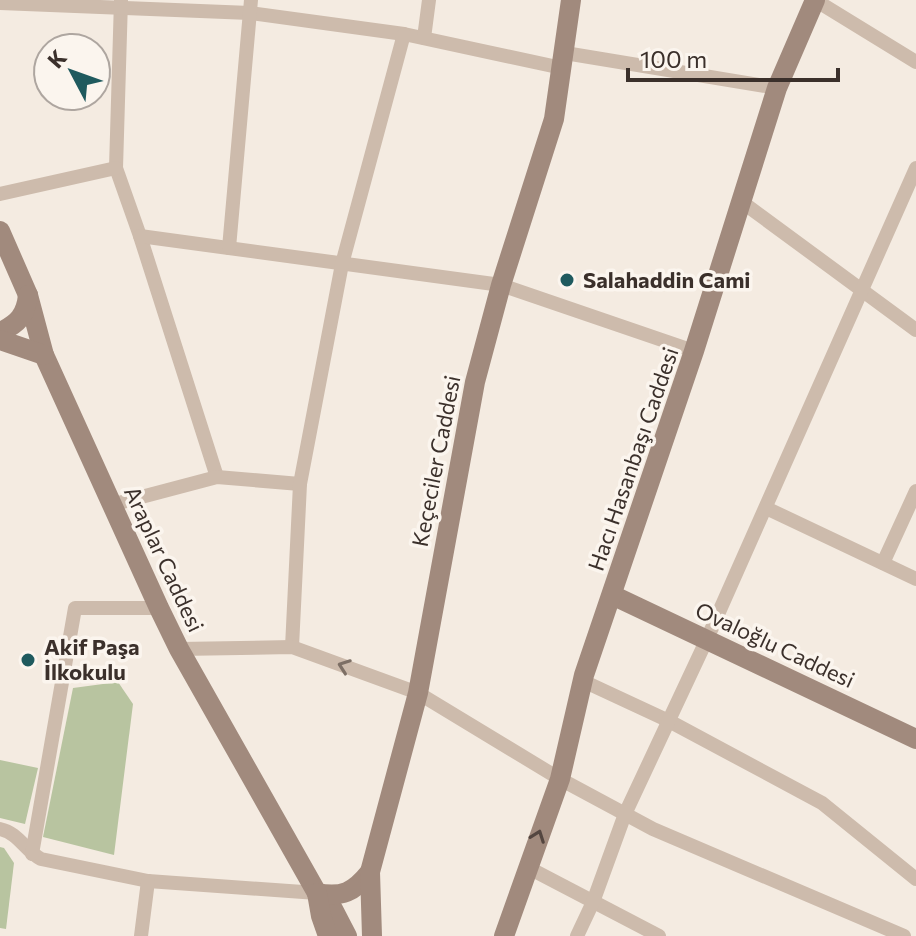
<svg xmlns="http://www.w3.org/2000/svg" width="916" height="936" font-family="Commissioner,sans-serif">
  <rect width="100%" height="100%" fill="#f4ebe1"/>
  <!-- green -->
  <g fill="#b8c4a0">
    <path d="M 118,682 L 133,704 L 114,855 L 43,837 L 73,688 Z"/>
    <path d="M 0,760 L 38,768 L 25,824 L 0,818 Z"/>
    <path d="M 0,847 L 4,848 L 14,863 L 6,929 L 0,928 Z"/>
  </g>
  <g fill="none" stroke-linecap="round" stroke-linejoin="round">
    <!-- street -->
    <g stroke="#cdbbac" stroke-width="14">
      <path d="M 121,0 L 116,168 L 140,236 L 217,477"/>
      <path d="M 815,0 L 916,62"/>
      <path d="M 0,3 L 250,13 L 404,34 L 562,68"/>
      <path d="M 424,38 L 429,0"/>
      <path d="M 565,53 L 777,88"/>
      <path d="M 0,194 L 116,168"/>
      <path d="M 742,202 L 916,330"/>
      <path d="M 140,236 L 501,285 L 694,351"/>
      <path d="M 229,248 L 251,0"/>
      <path d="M 111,505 L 217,477 L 300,484"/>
      <path d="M 766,508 L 916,579"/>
      <path d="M 883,563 L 916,491"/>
      <path d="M 292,647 L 300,484 L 342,264 L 404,34"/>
      <path d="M 179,649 L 292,647 L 418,693 L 560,779 L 653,829 L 904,936"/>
      <path d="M 583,681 L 669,721 L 822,803 L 916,879"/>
      <path d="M 0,829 C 19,833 25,851 41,859 L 148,881 L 317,893"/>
      <path d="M 32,854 L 75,608 L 159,608"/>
      <path d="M 527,867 L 659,936"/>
      <path d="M 141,936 L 148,881"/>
      <path d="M 577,936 L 593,902 L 625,814 L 707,639 L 916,168"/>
    </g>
    <!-- secondary -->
    <g stroke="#a18a7d" stroke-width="20">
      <path d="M 0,231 L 28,295 L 44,355 L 159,608 L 179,649 L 317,893 L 333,909 L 347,936"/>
      <path d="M 0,332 C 18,324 26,315 28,295"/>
      <path d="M 0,340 L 44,355"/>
      <path d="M 612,595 L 916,739"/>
      <path d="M 317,893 C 342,898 354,892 370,872"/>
      <path d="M 317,893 L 321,916 L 328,936"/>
      <path d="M 372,936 L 370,872 L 418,693 L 475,382 L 501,285 L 554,119 L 571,0"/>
      <path d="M 504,936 L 560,779 L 584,675 L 694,351 L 777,88 L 815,0"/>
    </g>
  </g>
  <!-- one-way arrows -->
  <defs><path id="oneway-chevron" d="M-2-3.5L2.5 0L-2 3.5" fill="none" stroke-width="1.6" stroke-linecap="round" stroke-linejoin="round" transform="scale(2)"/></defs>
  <use stroke="#7d6f65" href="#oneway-chevron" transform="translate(344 666) rotate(-160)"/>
  <use stroke="#544640" href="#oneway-chevron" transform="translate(538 836) rotate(-70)"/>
  <!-- markers -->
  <g fill="#1f5a5e" stroke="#fbf5ee" stroke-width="3">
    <circle cx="567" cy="280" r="8"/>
    <circle cx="28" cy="660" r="8"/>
  </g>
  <g text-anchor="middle" stroke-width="7" stroke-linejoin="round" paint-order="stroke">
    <!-- poi labels -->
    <g font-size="22" font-weight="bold" fill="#3b302b" stroke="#fbf5ee" text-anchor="start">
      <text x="583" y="288">Salahaddin Cami</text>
      <text x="44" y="655">Akif Paşa<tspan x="44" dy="25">İlkokulu</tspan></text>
    </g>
    <!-- street labels -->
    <g font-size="22" fill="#3b302b" stroke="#fbf5ee">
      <text transform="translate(633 459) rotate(-71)" y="8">Hacı Hasanbaşı Caddesi</text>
      <text transform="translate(436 461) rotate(-79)" y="8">Keçeciler Caddesi</text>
      <text transform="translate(164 559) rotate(65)" y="8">Araplar Caddesi</text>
      <text transform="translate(775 645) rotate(25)" y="8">Ovaloğlu Caddesi</text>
    </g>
  </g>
  <!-- north arrow -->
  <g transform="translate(72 72) rotate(311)"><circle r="38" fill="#fbf5ee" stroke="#aea6a0" stroke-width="2"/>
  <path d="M0-6L14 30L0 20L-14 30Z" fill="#1f5a5e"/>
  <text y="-12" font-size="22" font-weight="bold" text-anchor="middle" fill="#3b302b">K</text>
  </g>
  <!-- scale -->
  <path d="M628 68v12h210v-12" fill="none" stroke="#3b302b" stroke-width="4"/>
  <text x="640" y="68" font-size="24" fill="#3b302b" stroke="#fbf5ee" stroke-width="6" paint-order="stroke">100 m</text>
</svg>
